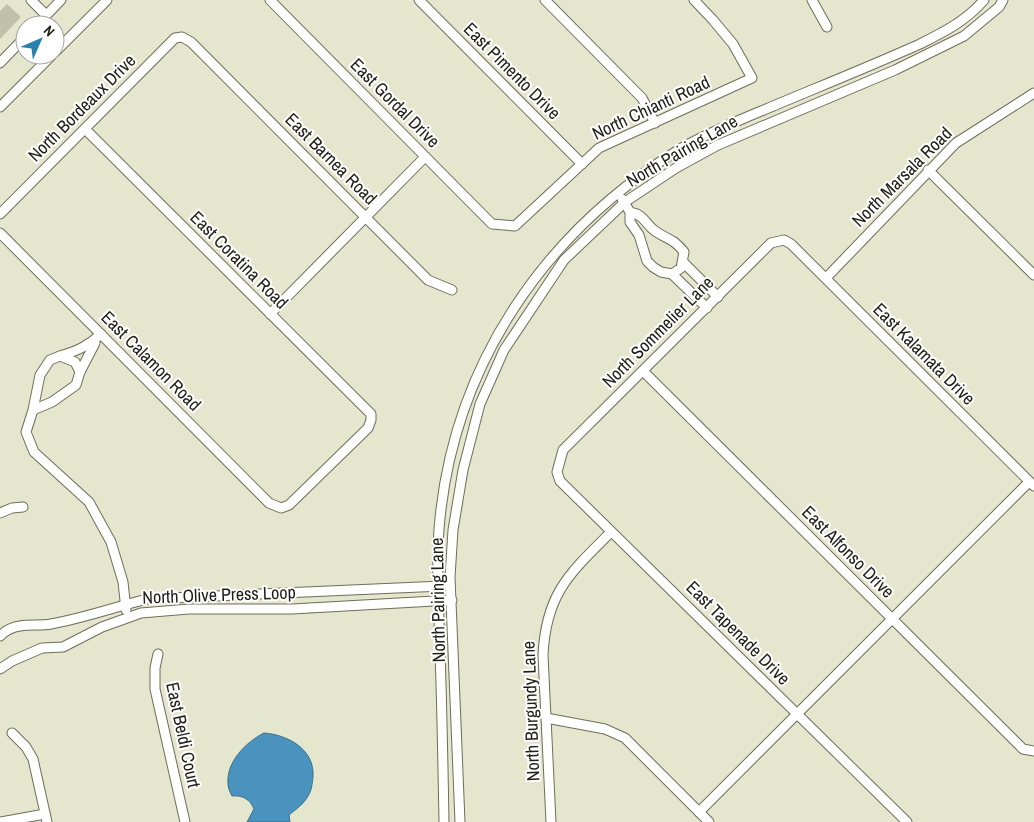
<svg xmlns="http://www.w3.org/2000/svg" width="1034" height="822" font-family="'Archivo Narrow',sans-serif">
  <rect width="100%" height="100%" fill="#e5e6ce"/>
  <!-- water -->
  <path fill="#4993be" stroke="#3c708b" d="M 264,733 C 289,735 315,750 313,777 C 312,784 312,790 308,796 C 304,804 296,809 289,815 L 290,822 L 247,822 L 254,809 C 250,799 242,795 232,796 C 230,792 228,788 228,784 C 226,762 246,742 264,733 Z"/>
  <!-- building -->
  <path fill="#bfc1a9" d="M 7,4 L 21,17 L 0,39 L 0,11 Z"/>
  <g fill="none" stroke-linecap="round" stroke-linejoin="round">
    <defs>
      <g id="street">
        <path d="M 31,0 L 46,15"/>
        <path d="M 270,0 L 492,224 L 515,226 L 599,148 L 752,78 L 733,44 L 713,20 L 694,0"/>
        <path d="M 419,0 L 582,164"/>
        <path d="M 545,0 L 642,98 L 655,123"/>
        <path d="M 812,0 L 827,27"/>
        <path d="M 37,25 L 61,0"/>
        <path d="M 55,52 L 107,0"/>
        <path d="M 0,63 L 25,37"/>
        <path d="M 0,107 L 52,55"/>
        <path d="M 928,170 L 1034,275"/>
        <path d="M 622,199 L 630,212 L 630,222 L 639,235 L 647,261 L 653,267 L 661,272 L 672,274 L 681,268 L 684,252 C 673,238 668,240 655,231 C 645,224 645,215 630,212"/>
        <path d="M 0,214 L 175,38 L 182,37 L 191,42 L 428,280 L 452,290"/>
        <path d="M 0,233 L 269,503 L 281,508 L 289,505 L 368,428 L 371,420 L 371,414 L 85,129"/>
        <path d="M 683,262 L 718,297"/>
        <path d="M 672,274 L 707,308"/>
        <path d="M 826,278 L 956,143 L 1034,93"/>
        <path d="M 270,314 L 425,157"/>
        <path d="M 60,356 C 77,351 88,346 101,334"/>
        <path d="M 643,371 L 1023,749 L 1034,751"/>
        <path d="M 80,372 L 95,343"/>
        <path d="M 33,410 L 52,402 L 76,385 L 80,372 L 75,362 L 60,356 L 50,360 L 40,375 L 33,410 L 26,432 L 34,452 L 89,502 L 111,542 L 123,582 L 126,610"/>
        <path d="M 0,513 L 12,508 L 23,507"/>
        <path d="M 0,636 C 5,631 12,627 20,626 C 30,624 41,626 51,624 C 84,618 115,607 147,599 L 443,586"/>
        <path d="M 158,654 L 155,668 L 155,689 L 185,822"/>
        <path d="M 0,669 L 12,661 L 42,648 L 63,647 L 102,627 L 141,613 L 189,609 L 292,609 L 452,600"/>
        <path d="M 546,718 L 605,729 L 625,738 L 709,822"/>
        <path d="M 12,733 L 26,747 L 33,759 L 47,822"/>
        <path d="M 699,812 L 1029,482"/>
        <path d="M 1,822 L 45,814"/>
        <path d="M 444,822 C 443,765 442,709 440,652 C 439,611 436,570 439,529 C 452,367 543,233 680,149 C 711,131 745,118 778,104 C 826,84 873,65 920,44 C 944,32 966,21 984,0"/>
        <path d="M 460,822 L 450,577 L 453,530 L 463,470 L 480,404 L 504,350 L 564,260 L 625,202 L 676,168 L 718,145 L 895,70 L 964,36 L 999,7 L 1003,0"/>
        <path d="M 551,822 L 543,655 C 546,593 570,573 611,532"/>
        <path d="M 907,822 L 560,481 L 557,472 L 563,450 L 771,243 L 784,240 L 791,244 L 1034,486"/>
      </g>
    </defs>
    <!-- street casing -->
    <use href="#street" stroke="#6d6e59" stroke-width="11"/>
    <!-- street -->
    <use href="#street" stroke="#fff" stroke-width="9"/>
  </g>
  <g text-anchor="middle" stroke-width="4" stroke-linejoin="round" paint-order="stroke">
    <!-- street labels -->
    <g font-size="18" fill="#1d1e15" stroke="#fff">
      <text transform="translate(512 71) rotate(45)" y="6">East Pimento Drive</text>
      <text transform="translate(395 103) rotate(45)" y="6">East Gordal Drive</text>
      <text transform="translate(82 108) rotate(-45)" y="6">North Bordeaux Drive</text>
      <text transform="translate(651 108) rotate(-25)" y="6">North Chianti Road</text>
      <text transform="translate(682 151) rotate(-30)" y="6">North Pairing Lane</text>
      <text transform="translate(331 159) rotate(45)" y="6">East Barnea Road</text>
      <text transform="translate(902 177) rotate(-45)" y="6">North Marsala Road</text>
      <text transform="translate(239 260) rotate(45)" y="6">East Coratina Road</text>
      <text transform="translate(658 332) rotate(-45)" y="6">North Sommelier Lane</text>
      <text transform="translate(924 354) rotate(45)" y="6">East Kalamata Drive</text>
      <text transform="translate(151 361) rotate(45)" y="6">East Calamon Road</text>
      <text transform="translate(848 552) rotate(45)" y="6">East Alfonso Drive</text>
      <text transform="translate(219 595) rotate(-2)" y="6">North Olive Press Loop</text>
      <text transform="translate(438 600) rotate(-91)" y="6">North Pairing Lane</text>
      <text transform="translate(738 633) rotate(45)" y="6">East Tapenade Drive</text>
      <text transform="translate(531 711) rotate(-92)" y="6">North Burgundy Lane</text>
      <text transform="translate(183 735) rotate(78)" y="6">East Beldi Court</text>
    </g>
  </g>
  <!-- north arrow -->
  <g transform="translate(40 40) rotate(45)"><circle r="24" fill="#ffffff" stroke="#a5a5a1"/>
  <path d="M0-4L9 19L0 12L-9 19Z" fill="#2880af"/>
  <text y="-8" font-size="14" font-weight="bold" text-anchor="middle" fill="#1d1e15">N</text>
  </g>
</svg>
